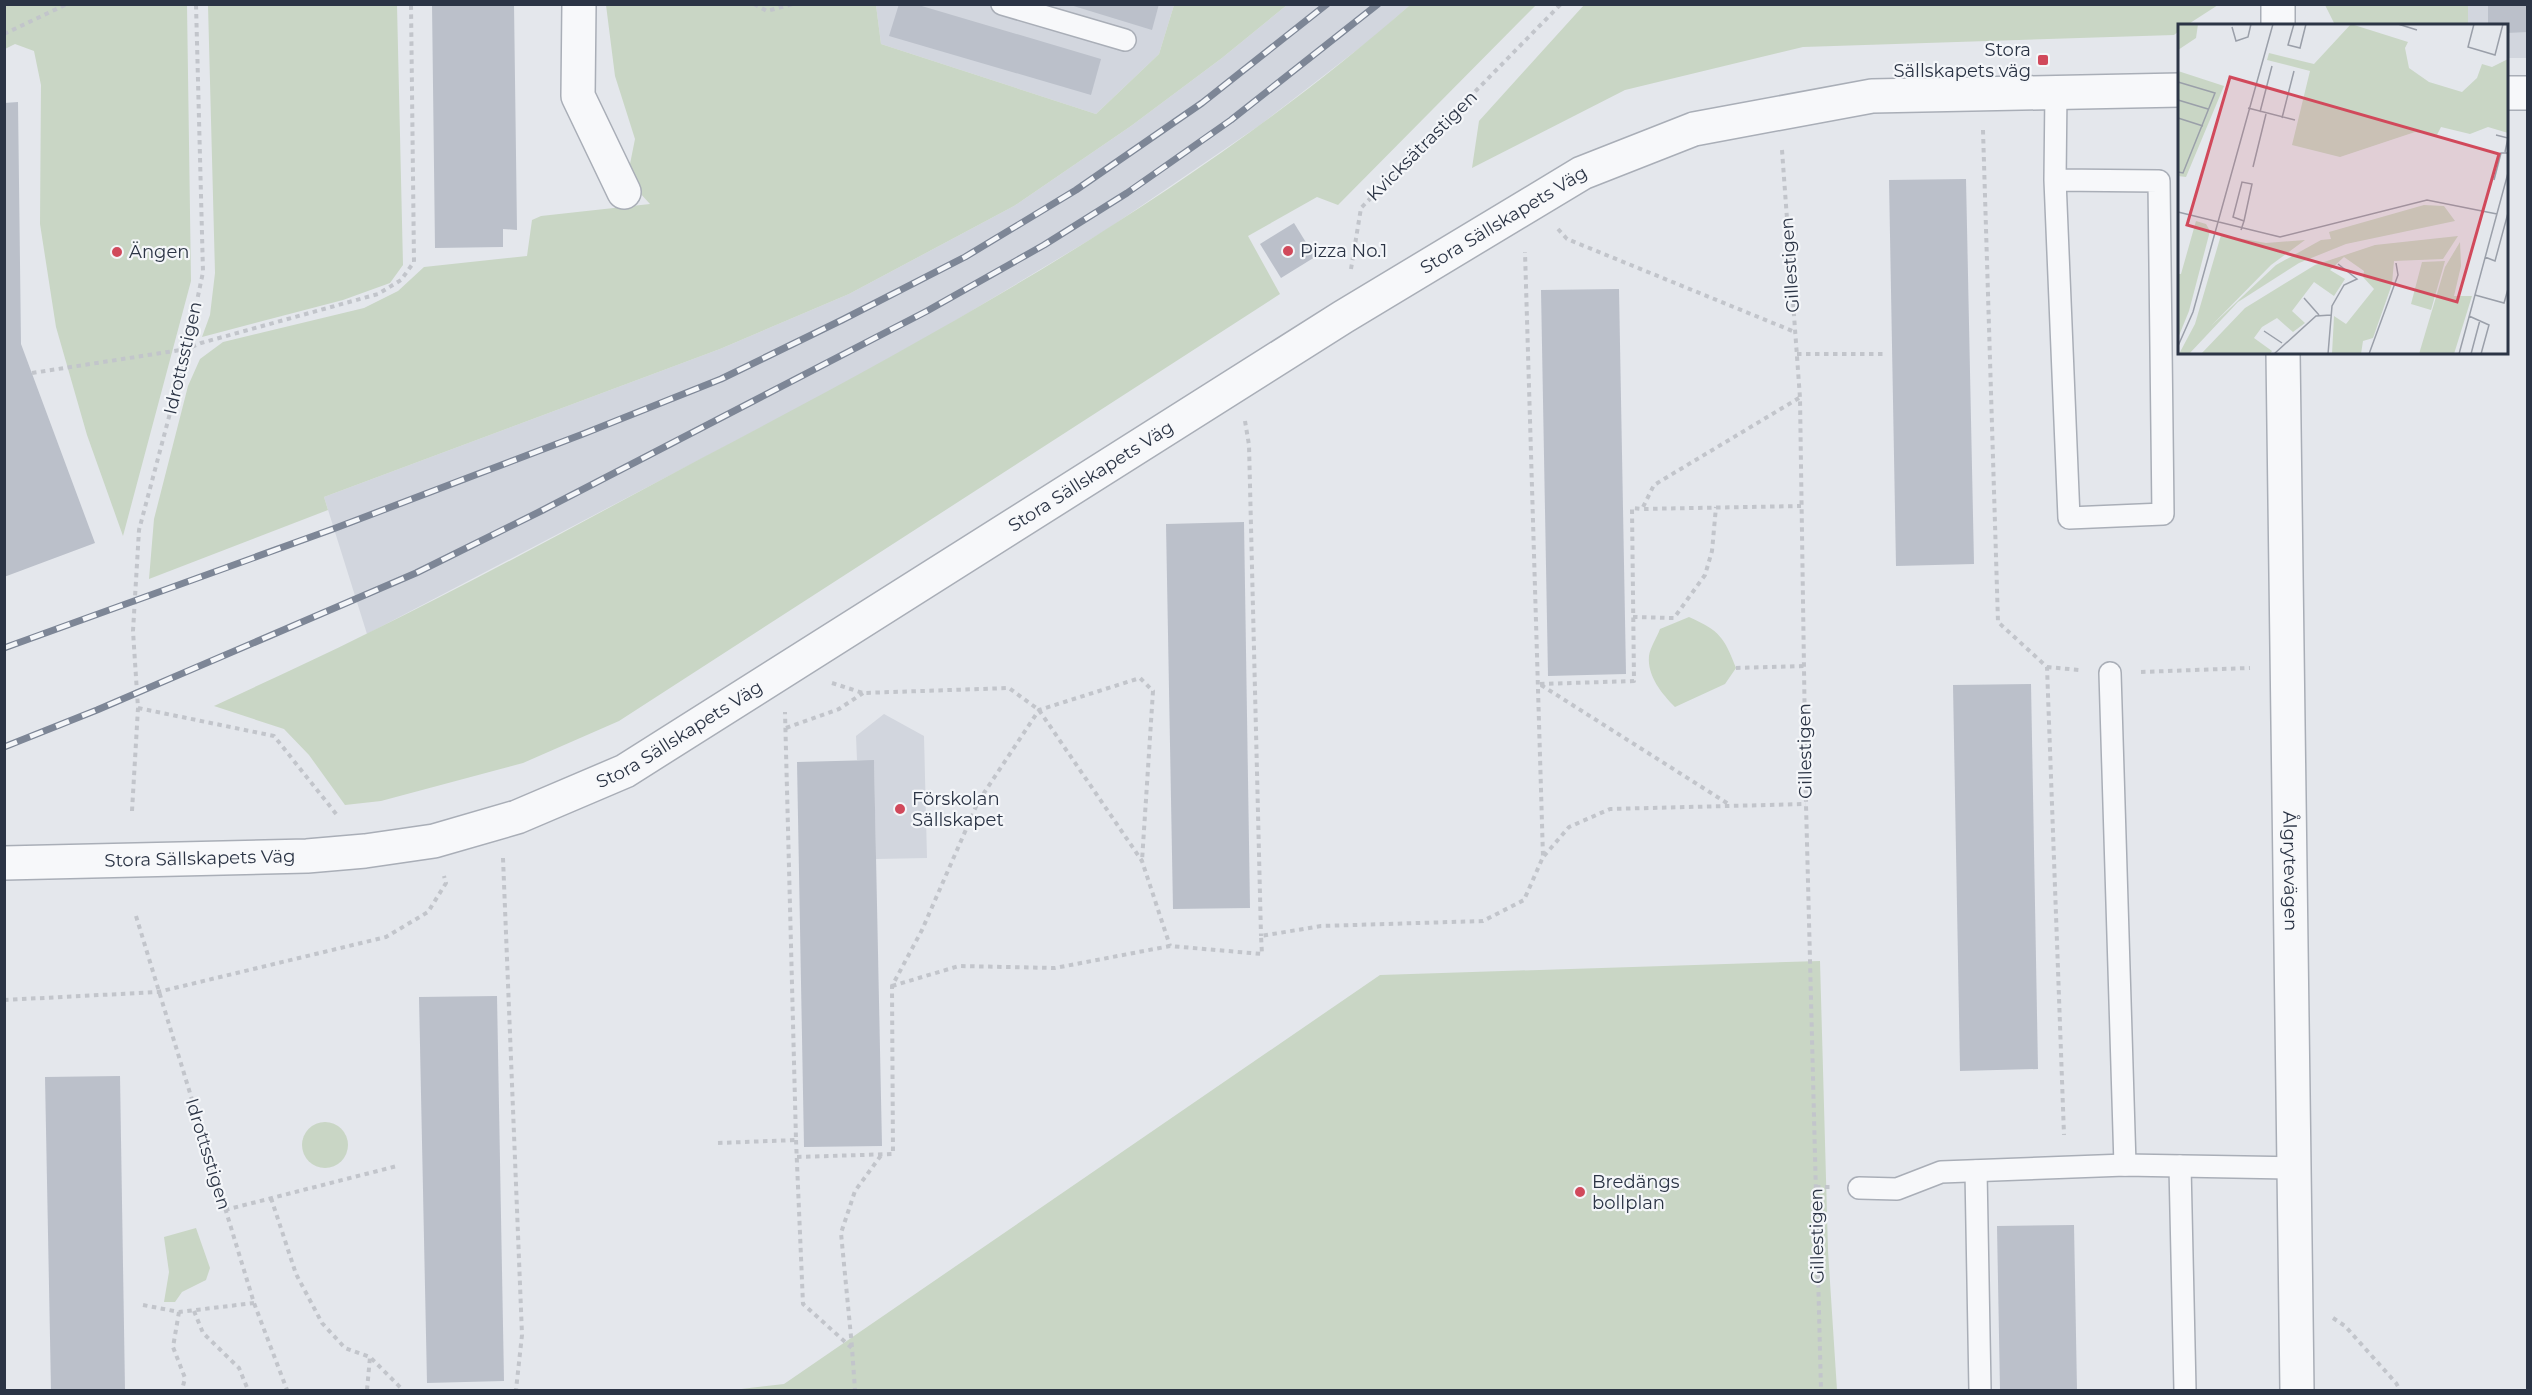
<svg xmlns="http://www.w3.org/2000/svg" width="2532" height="1395" font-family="Montserrat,sans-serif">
  <rect width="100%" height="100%" fill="#e4e7ec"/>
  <!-- built -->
  <g fill="#d2d6de">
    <path d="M 876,5 L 1174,5 L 1159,54 L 1096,114 L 881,44 Z"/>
    <path d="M 1287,5 L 1410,5 L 1375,36 L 1260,125 L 1106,230 L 948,325 L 827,393 L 367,634 L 324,497 L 720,349 L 849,294 L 1014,206 L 1131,126 L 1222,58 Z"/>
    <path d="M 2468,5 L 2527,5 L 2527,58 L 2507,58 L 2506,26 L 2468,25 Z"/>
    <path d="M 884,714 L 924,736 L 927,858 L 876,859 L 874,761 L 857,760 L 856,736 Z"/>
  </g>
  <!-- green -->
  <g fill="#c9d6c5">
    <path d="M 5,4 L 187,5 L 191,281 L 123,536 L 87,435 L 56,327 L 40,224 L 41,85 L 34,51 L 15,44 L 5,49 Z"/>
    <path d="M 208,5 L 397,5 L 403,265 L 390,283 L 343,300 L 202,337 L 210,315 L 215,273 Z"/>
    <path d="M 606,5 L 876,5 L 881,44 L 1096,114 L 1159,54 L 1174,5 L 1287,5 L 1222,58 L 1131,126 L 1014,206 L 849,294 L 720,349 L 324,497 L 328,510 L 149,579 L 154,519 L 188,386 L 200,359 L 223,342 L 364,308 L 398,291 L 424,267 L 527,256 L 532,220 L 541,216 L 650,204 L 627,179 L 635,139 L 615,76 Z"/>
    <path d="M 1410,5 L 1536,5 L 1338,205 L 1317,197 L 1248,236 L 1280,294 L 619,721 L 523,763 L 381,801 L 345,805 L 309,755 L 284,729 L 214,706 C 265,682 316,659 366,634 C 479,579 589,518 700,459 C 949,328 1198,191 1410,5 Z"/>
    <path d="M 1584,5 L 1584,4 L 2218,5 L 2187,25 L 2180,26 L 2179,31 L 2174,35 L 1803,47 L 1625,90 L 1472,168 L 1479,121 Z"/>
    <path d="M 2325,5 L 2468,5 L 2468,25 L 2335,25 Z"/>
    <path d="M 1689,617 C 1720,631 1724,637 1736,668 L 1725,684 L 1675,707 C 1662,694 1647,676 1649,656 C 1650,648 1657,637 1660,629 Z"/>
    <path d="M 1820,961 L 1828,1251 L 1837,1390 L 733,1390 L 784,1384 L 1380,975 Z"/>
    <circle cx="325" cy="1145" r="23"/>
    <path d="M 196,1228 L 210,1268 L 206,1280 L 182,1292 L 175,1302 L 164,1302 L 169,1272 L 164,1237 Z"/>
  </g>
  <!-- building -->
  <g fill="#bbc0ca">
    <path d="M 432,4 L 514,4 L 517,230 L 503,229 L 503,247 L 435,248 Z"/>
    <path d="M 899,4 L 915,4 L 1101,59 L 1091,95 L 889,36 Z"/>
    <path d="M 1067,4 L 1159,4 L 1152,30 Z"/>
    <path d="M 2488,4 L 2528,4 L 2528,32 L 2506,33 L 2506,26 L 2488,26 Z"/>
    <path d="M 18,102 L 21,344 L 95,543 L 4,577 L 4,103 Z"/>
    <path d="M 1966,179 L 1974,564 L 1896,566 L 1889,180 Z"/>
    <path d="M 1294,223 L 1315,257 L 1281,278 L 1260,244 Z"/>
    <path d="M 1619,289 L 1626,674 L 1548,676 L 1541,290 Z"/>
    <path d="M 1244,522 L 1250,908 L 1173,909 L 1166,524 Z"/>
    <path d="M 2031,684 L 2038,1069 L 1960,1071 L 1953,685 Z"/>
    <path d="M 874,760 L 882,1146 L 804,1147 L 797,762 Z"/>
    <path d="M 497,996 L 504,1381 L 427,1383 L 419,997 Z"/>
    <path d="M 120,1076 L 125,1390 L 51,1390 L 45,1077 Z"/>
    <path d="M 2074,1225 L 2077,1390 L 2000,1390 L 1997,1226 Z"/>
  </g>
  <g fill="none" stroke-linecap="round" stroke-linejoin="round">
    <defs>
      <g id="service">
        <path d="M 1002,4 L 1125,40"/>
        <path d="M 2055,180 L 2159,181 L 2163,514 L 2069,518 L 2055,180 L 2056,91"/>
        <path d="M 2110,673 L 2125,1165"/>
        <path d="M 2180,1166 L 2185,1390"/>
        <path d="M 1976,1171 L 1980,1390"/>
        <path d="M 1859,1188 L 1897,1189 L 1941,1172 L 2125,1165 L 2295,1168"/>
      </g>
      <g id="minor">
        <path d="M 579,4 L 578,96 L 624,192"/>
        <path d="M 2506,93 L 2528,93"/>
      </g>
      <g id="tertiary">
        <path d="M 2278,4 L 2278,26"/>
        <path id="s1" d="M 2283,352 L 2297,1390"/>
        <path id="s2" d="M 4,863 L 307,856 L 365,851 L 434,841 L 517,817 L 625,771 L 1343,317 L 1582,173 L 1694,129 L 1872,96 L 2180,90"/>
      </g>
    </defs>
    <!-- service casing -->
    <use href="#service" stroke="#a9aeb7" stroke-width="24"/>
    <!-- minor casing -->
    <use href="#minor" stroke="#a9aeb7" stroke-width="36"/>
    <!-- tertiary casing -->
    <use href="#tertiary" stroke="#a9aeb7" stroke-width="36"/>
    <!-- path -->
    <g stroke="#c2c5cb" stroke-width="4" stroke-dasharray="4.5 4.5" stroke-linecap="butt">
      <path d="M 754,4 L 767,11 L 793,4"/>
      <path d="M 4,34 L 67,4"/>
      <path d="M 1983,130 L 1998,622 L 2047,667 L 2064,1135"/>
      <path d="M 1782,150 L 1800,398 L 1806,804 L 1821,1390"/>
      <path d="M 1558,229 L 1567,239 L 1795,332"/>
      <path d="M 1351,269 L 1361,208 L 1561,4"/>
      <path d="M 1797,354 L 1883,354"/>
      <path d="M 32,373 L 187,349 L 201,343 L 378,294 L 401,280 L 414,262 L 411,4"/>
      <path d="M 1799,398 L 1654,485 L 1642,509 L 1801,506"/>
      <path d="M 1245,421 L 1249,445 L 1261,936"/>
      <path d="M 1633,617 L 1674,618 L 1705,575 L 1712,551 L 1716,507"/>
      <path d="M 2047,667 L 2079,670"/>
      <path d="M 1736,668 L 1804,666"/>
      <path d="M 2141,672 L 2250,668"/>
      <path d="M 832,683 L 863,693 L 1009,688 L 1039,710 L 1142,861 L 1170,946"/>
      <path d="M 1540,684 L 1634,681 L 1632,508 L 1642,509"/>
      <path d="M 1541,685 L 1730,805"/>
      <path d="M 138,708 L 274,736 L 337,815"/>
      <path d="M 786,728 L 839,709 L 863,693"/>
      <path d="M 132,811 L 138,708 L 133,631 L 139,530 L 187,349 L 203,272 L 196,4"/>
      <path d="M 1544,856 L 1569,827 L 1610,809 L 1806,804"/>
      <path d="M 503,858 L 522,1335 L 516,1390"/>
      <path d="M 136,916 L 254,1303 L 287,1390"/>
      <path d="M 892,986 L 959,966 L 1055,968 L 1170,946 L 1262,954 L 1261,936 L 1321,926 L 1483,921 L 1524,900 L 1543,857 L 1525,252"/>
      <path d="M 4,1000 L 158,992 L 386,937 L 428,912 L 446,883 L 444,876"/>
      <path d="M 796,1140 L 803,1304 L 852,1348 L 855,1390"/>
      <path d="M 718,1143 L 796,1140 L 785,712"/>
      <path d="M 797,1157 L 893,1154 L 892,986 L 922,930 L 978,802 L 1039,710 L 1140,678 L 1153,691 L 1142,861"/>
      <path d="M 1816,1187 L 1830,1187"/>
      <path d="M 271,1198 L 296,1274 L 322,1323 L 345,1348 L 370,1357 L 403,1390"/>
      <path d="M 225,1210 L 397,1166"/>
      <path d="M 143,1305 L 179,1312 L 254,1303"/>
      <path d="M 194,1311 L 203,1333 L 239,1368 L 248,1390"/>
      <path d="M 179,1312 L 173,1347 L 185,1378 L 182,1390"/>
      <path d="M 2333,1318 L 2345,1326 L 2396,1383 L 2400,1390"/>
      <path d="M 852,1347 L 841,1233 L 855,1191 L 882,1154"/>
      <path d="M 367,1390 L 370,1357"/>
    </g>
    <!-- service -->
    <use href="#service" stroke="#f7f8fa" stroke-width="21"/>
    <!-- minor -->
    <use href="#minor" stroke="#f7f8fa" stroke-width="33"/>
    <!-- tertiary -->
    <use href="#tertiary" stroke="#f7f8fa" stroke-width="33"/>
    <defs>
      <g id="rail">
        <path d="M 4,648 L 333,529 L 583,434 L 721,379 L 842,320 L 965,257 L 1076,190 L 1202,103 L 1327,4"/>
        <path d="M 4,747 L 97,710 L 416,573 L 543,510 L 927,311 L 1044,245 L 1127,193 L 1231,120 L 1378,4"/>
      </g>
    </defs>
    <!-- rail casing -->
    <use href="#rail" stroke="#7d8696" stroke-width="7"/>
    <!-- rail -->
    <use href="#rail" stroke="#f4f6f9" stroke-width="4.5" stroke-dasharray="14" stroke-linecap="butt"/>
  </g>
  <!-- markers -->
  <g fill="#d1495b" stroke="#f4f6f9" stroke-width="2">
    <rect x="2037" y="54" width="12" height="12" rx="3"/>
    <circle cx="1288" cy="251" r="6"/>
    <circle cx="117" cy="252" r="6"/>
    <circle cx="900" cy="809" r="6"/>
    <circle cx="1580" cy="1192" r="6"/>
  </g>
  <g text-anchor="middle" stroke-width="4.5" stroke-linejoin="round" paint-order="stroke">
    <!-- poi labels -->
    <g font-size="18" fill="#2b3445" stroke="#f4f6f9" text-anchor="start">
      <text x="2031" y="56" text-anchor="end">Stora<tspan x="2031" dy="21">Sällskapets väg</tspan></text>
      <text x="1300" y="257">Pizza No.1</text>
      <text x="129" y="258">Ängen</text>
      <text x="912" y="805">Förskolan<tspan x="912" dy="21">Sällskapet</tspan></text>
      <text x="1592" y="1188">Bredängs<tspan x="1592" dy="21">bollplan</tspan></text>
    </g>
    <!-- street labels -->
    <g font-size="18" fill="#2b3445" stroke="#f4f6f9">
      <text transform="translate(1422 146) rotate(-45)" y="6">Kvicksätrastigen</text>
      <text dy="6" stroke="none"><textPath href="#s2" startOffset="1672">Stora Sällskapets Väg</textPath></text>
      <text transform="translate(1790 265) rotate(-94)" y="6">Gillestigen</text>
      <text transform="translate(183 358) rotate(-77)" y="6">Idrottsstigen</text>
      <text dy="6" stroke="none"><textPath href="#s2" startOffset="1186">Stora Sällskapets Väg</textPath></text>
      <text dy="6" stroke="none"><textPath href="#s2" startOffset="700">Stora Sällskapets Väg</textPath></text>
      <text transform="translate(1805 751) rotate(-91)" y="6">Gillestigen</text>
      <text dy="6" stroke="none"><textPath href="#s2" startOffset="196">Stora Sällskapets Väg</textPath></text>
      <text dy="6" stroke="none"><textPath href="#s1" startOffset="519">Ålgrytevägen</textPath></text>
      <text transform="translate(208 1154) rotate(73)" y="6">Idrottsstigen</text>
      <text transform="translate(1817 1236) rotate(-91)" y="6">Gillestigen</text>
    </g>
  </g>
  <!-- overview -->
  <g transform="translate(2178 24)">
    <rect width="330" height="330" fill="#e4e7ec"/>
    <path d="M 0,0 L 20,0 L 18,14 L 0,26 ZM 173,0 L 230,18 L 227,24 L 231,44 L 251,58 L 284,68 L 299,54 L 304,40 L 314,43 L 330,35 L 330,109 L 310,103 L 292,110 L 263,103 L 259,111 L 237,108 L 162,133 L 114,121 L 132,47 L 89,36 L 91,29 L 136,40 ZM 0,47 L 46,62 L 8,153 L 0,152 ZM 246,181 L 266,182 L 277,197 L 168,220 L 121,239 L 60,278 L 11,330 L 1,330 L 17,300 L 43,211 L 88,219 L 127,216 L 93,241 L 33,302 L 98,241 L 143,216 L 153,215 L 151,208 ZM 18,197 L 28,200 L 32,207 L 11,287 L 0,314 L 0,250 L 3,250 ZM 280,212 L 265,235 L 216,237 L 214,260 L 195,314 L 185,317 L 183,330 L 154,330 L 156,292 L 168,300 L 196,265 L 185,253 L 186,247 L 166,233 L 152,246 L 167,255 L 156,272 L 136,258 L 114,287 L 127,299 L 115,308 L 99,294 L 84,303 L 76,314 L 94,327 L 92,330 L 23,330 L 67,284 L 137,241 L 197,221 ZM 282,218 L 283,242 L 276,272 L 294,272 L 276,330 L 241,330 L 267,243 ZM 267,237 L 253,286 L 233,280 L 244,238 Z" fill="#c9d6c5"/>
    <path fill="none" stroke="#9a9fa9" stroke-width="1.5" d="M 116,0 L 110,21 L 122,24 L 128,0M 220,0 L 239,6M 296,0 L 290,23 L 317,31 L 325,0M 54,3 L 58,17 L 70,13 L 73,0M 0,58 L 37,69 L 5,149 L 0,148M 0,76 L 30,85M 70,84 L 117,96M 82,88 L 94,42M 0,94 L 25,102M 104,94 L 116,47M 318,111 L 330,114 L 327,128M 75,143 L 88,90M 316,156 L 323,129 L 330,129M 0,188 L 102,213 L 249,176 L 319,190M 63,206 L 66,197 L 74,160 L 64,158 L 55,193 L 66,197M 307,233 L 317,237 L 330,189M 297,271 L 326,279 L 330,265M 126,274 L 141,291M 291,292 L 311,301 L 303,330M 86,307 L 104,319M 0,322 L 15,288 L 95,0M 96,330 L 138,292 L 153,291M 150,330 L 154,282 L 166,261 L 179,255 L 160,240M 191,330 L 220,251 L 218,239M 281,330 L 330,149M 293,330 L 302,296"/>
    <path fill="#d1495b" fill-opacity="0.15" stroke="#d1495b" stroke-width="3" d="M 52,53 L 321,130 L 279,278 L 9,201 Z"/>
    <rect width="330" height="330" fill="none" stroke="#2b3445" stroke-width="3"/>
  </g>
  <!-- border -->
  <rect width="2532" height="1395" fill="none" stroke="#2b3445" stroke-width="12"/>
</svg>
